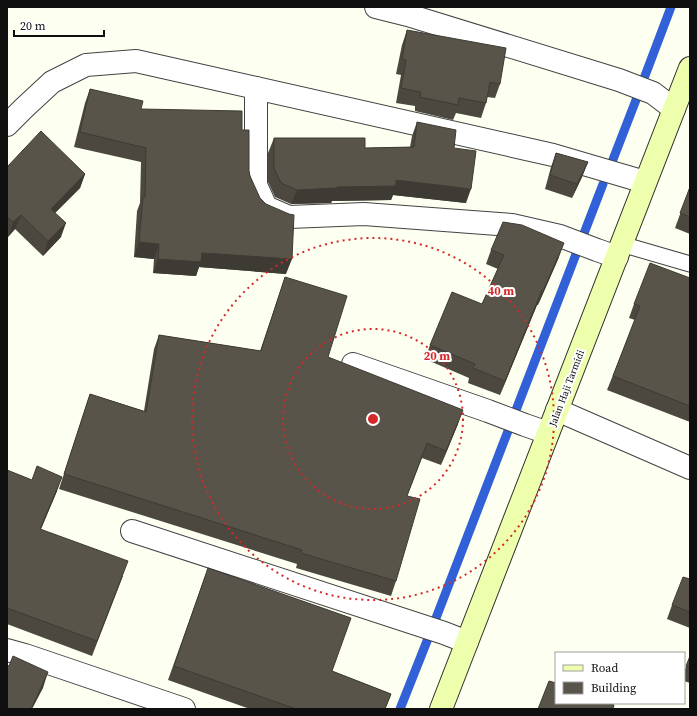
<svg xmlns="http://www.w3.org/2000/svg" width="697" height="716" font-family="'Source Serif 4',serif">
  <rect width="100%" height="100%" fill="#fdfff1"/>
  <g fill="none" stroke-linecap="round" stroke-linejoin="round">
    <!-- stream -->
    <g stroke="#3260d7" stroke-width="9">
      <path d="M 643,81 L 671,7"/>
      <path d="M 612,162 L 636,100"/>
      <path d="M 436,618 L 603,184"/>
      <path d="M 400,709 L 429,636"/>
    </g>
    <defs>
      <path id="lane" d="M 621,244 L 690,264"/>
      <g id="street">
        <path d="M 376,7 L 408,15 L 619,80 L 653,93 L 674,109"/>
        <path d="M 256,88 L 256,185 L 266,207 L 289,217 L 364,214 L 512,225 L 560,236 L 597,250 L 617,257"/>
        <path d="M 7,125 L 24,108 L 52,82 L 86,65 L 136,61 L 553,155 L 645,182"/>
        <path d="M 353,364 L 488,411 L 525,425 L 548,433"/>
        <path d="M 557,410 L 690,468"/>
        <path d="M 132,531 L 444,633 L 467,642"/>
        <path d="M 7,650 L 25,655 L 184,709"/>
      </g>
      <path id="secondary" d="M 441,709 L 690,68"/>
    </defs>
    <!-- lane casing -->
    <use href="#lane" stroke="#424242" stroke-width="17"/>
    <!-- street casing -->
    <use href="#street" stroke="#424242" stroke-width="24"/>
    <!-- secondary casing -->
    <use href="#secondary" stroke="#313131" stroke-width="24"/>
    <!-- lane -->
    <use href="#lane" stroke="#fff" stroke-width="15"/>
    <!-- street -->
    <use href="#street" stroke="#fff" stroke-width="22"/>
    <!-- secondary -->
    <use href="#secondary" stroke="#edffac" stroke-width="22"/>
  </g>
  <!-- wall -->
  <g fill="#4c4840">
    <path d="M 407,30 L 500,84 L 495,98 L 487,97 L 486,103 L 481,118 L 456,113 L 453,120 L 415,111 L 415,106 L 396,103 L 401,75 L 396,74 L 402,45 Z"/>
    <path d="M 90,89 L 141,109 L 242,130 L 250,176 L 286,274 L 199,267 L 196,276 L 153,273 L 154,259 L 134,257 L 137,211 L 140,203 L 141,162 L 74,147 L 85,103 Z"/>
    <path d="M 417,122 L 454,148 L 466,203 L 393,195 L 391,200 L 332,201 L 331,203 L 291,204 L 275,197 L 268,182 L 268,153 L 274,138 L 365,148 L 410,147 L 412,136 Z"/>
    <path d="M 556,153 L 588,162 L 582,177 L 572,198 L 545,189 L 551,167 Z"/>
    <path d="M 7,167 L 85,174 L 80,188 L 55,213 L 61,237 L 43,256 L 15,229 L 8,237 L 7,236 Z"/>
    <path d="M 690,187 L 690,234 L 675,228 Z"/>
    <path d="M 491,250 L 559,257 L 538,305 L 537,305 L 500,395 L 468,383 L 469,378 L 425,359 L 430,345 L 482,304 L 498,269 L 486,264 Z"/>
    <path d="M 285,277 L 328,357 L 458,424 L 441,465 L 422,458 L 407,496 L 396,581 L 391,596 L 296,568 L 297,564 L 59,489 L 90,394 L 144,411 L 154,349 L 159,335 L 260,351 Z"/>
    <path d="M 690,278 L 690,422 L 607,390 L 635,320 L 629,318 L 634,304 Z"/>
    <path d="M 7,470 L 57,491 L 41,529 L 123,576 L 92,656 L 7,624 Z"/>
    <path d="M 208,568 L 332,671 L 391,694 L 385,709 L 250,709 L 168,680 Z"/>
    <path d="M 690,579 L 690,628 L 667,619 L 672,605 Z"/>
    <path d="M 690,656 L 690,683 L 684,681 L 684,672 Z"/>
  </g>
  <!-- shaded-wall -->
  <g fill="#3e3b34">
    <path d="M 588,162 L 582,177 L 572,198 L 577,184 Z"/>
    <path d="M 85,174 L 80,188 L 45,223 L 51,209 Z"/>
    <path d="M 396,180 L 471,189 L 466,203 L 393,195 L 391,200 L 332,201 L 331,203 L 291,204 L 297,190 L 337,187 Z"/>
    <path d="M 21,215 L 15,229 L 8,237 L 13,222 Z"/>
    <path d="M 66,223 L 61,237 L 43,256 L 48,241 Z"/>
    <path d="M 139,242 L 159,244 L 154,259 L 134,257 Z"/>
    <path d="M 564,243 L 559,257 L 538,305 L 543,291 Z"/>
    <path d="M 202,253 L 292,259 L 286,274 L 199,267 L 196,276 L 153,273 L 158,259 Z"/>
    <path d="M 542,290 L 537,305 L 500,395 L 505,381 Z"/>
    <path d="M 463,410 L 458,424 L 441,465 L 446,451 Z"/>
    <path d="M 62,477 L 57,491 L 35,543 L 40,529 Z"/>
    <path d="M 48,672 L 43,688 L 32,709 L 31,709 Z"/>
  </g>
  <!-- building -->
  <g fill="#58544a" stroke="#3e3b34">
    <path d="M 407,30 L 506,48 L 500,84 L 490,82 L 486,103 L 459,98 L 458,105 L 420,97 L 421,92 L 401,88 L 406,60 L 402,59 Z"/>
    <path d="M 90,89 L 143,101 L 141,109 L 242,111 L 242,130 L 249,130 L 249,171 L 250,176 L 260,198 L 266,204 L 289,214 L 294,215 L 292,259 L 202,253 L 201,262 L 158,259 L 159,244 L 139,242 L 143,197 L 145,197 L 146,148 L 80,132 Z"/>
    <path d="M 417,122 L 456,130 L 454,148 L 476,151 L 471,189 L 396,180 L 396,186 L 337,187 L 337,188 L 297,190 L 281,183 L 274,168 L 274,138 L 365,138 L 365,148 L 414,147 Z"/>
    <path d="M 41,131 L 85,174 L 51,209 L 66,223 L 48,241 L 21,215 L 13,222 L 7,217 L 7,167 Z"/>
    <path d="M 556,153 L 588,162 L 577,184 L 550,175 Z"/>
    <path d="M 690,187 L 690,217 L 680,213 Z"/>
    <path d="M 503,222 L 522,225 L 564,243 L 543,291 L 542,290 L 505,381 L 473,368 L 475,364 L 430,345 L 452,292 L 482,304 L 504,255 L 491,250 Z"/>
    <path d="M 650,263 L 690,278 L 690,406 L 613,376 L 640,306 L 634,304 Z"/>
    <path d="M 285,277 L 347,296 L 328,357 L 463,410 L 446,451 L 427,443 L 407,496 L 420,499 L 396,581 L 301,553 L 302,550 L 64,474 L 90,394 L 146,412 L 159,335 L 261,351 Z"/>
    <path d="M 37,466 L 62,477 L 40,529 L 128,561 L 97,641 L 7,608 L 7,470 L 32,480 Z"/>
    <path d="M 208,568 L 351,618 L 332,671 L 391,694 L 385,709 L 296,709 L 174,666 Z"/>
    <path d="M 683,577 L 690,579 L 690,612 L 672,605 Z"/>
    <path d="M 13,656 L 48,672 L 31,709 L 7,709 L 7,665 L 9,666 Z"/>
    <path d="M 690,656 L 690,667 L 686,666 Z"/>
    <path d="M 549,681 L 556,683 L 556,703 L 608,703 L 614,705 L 613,709 L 538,709 Z"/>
  </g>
  <!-- distance rings -->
  <g fill="none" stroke="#d62828" stroke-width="2" stroke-dasharray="2 4">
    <circle cx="373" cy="419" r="90"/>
    <circle cx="373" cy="419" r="181"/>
  </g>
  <g text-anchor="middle" stroke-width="4" stroke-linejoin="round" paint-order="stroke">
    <!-- street labels -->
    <g font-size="10" fill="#0f0f0f" stroke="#fff">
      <text transform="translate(566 388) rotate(-69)" y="4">Jalan Haji Tarmidi</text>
    </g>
  </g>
  <circle cx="373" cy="419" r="6" fill="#d62828" stroke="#fff" stroke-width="2"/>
  <g font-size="12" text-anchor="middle" font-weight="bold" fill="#d62828" stroke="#fff" stroke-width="4" stroke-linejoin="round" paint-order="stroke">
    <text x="501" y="295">40 m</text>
    <text x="437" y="360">20 m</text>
  </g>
  <!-- border -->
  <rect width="697" height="716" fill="none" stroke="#0f0f0f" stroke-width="16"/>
  <!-- legend -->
  <rect x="555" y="652" width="130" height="52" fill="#ffffff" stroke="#9f9f9f"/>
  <rect x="563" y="665" width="20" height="6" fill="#edffac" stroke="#9f9f9f"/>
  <text x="591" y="672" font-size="12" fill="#0f0f0f">Road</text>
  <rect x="563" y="682" width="20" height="12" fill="#58544a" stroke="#9f9f9f"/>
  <text x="591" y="692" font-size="12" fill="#0f0f0f">Building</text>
  <!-- scale -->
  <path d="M14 30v6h90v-6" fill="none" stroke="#0f0f0f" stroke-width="2"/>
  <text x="20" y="30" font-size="12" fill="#0f0f0f" stroke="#ffffff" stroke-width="3" paint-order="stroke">20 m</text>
</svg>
